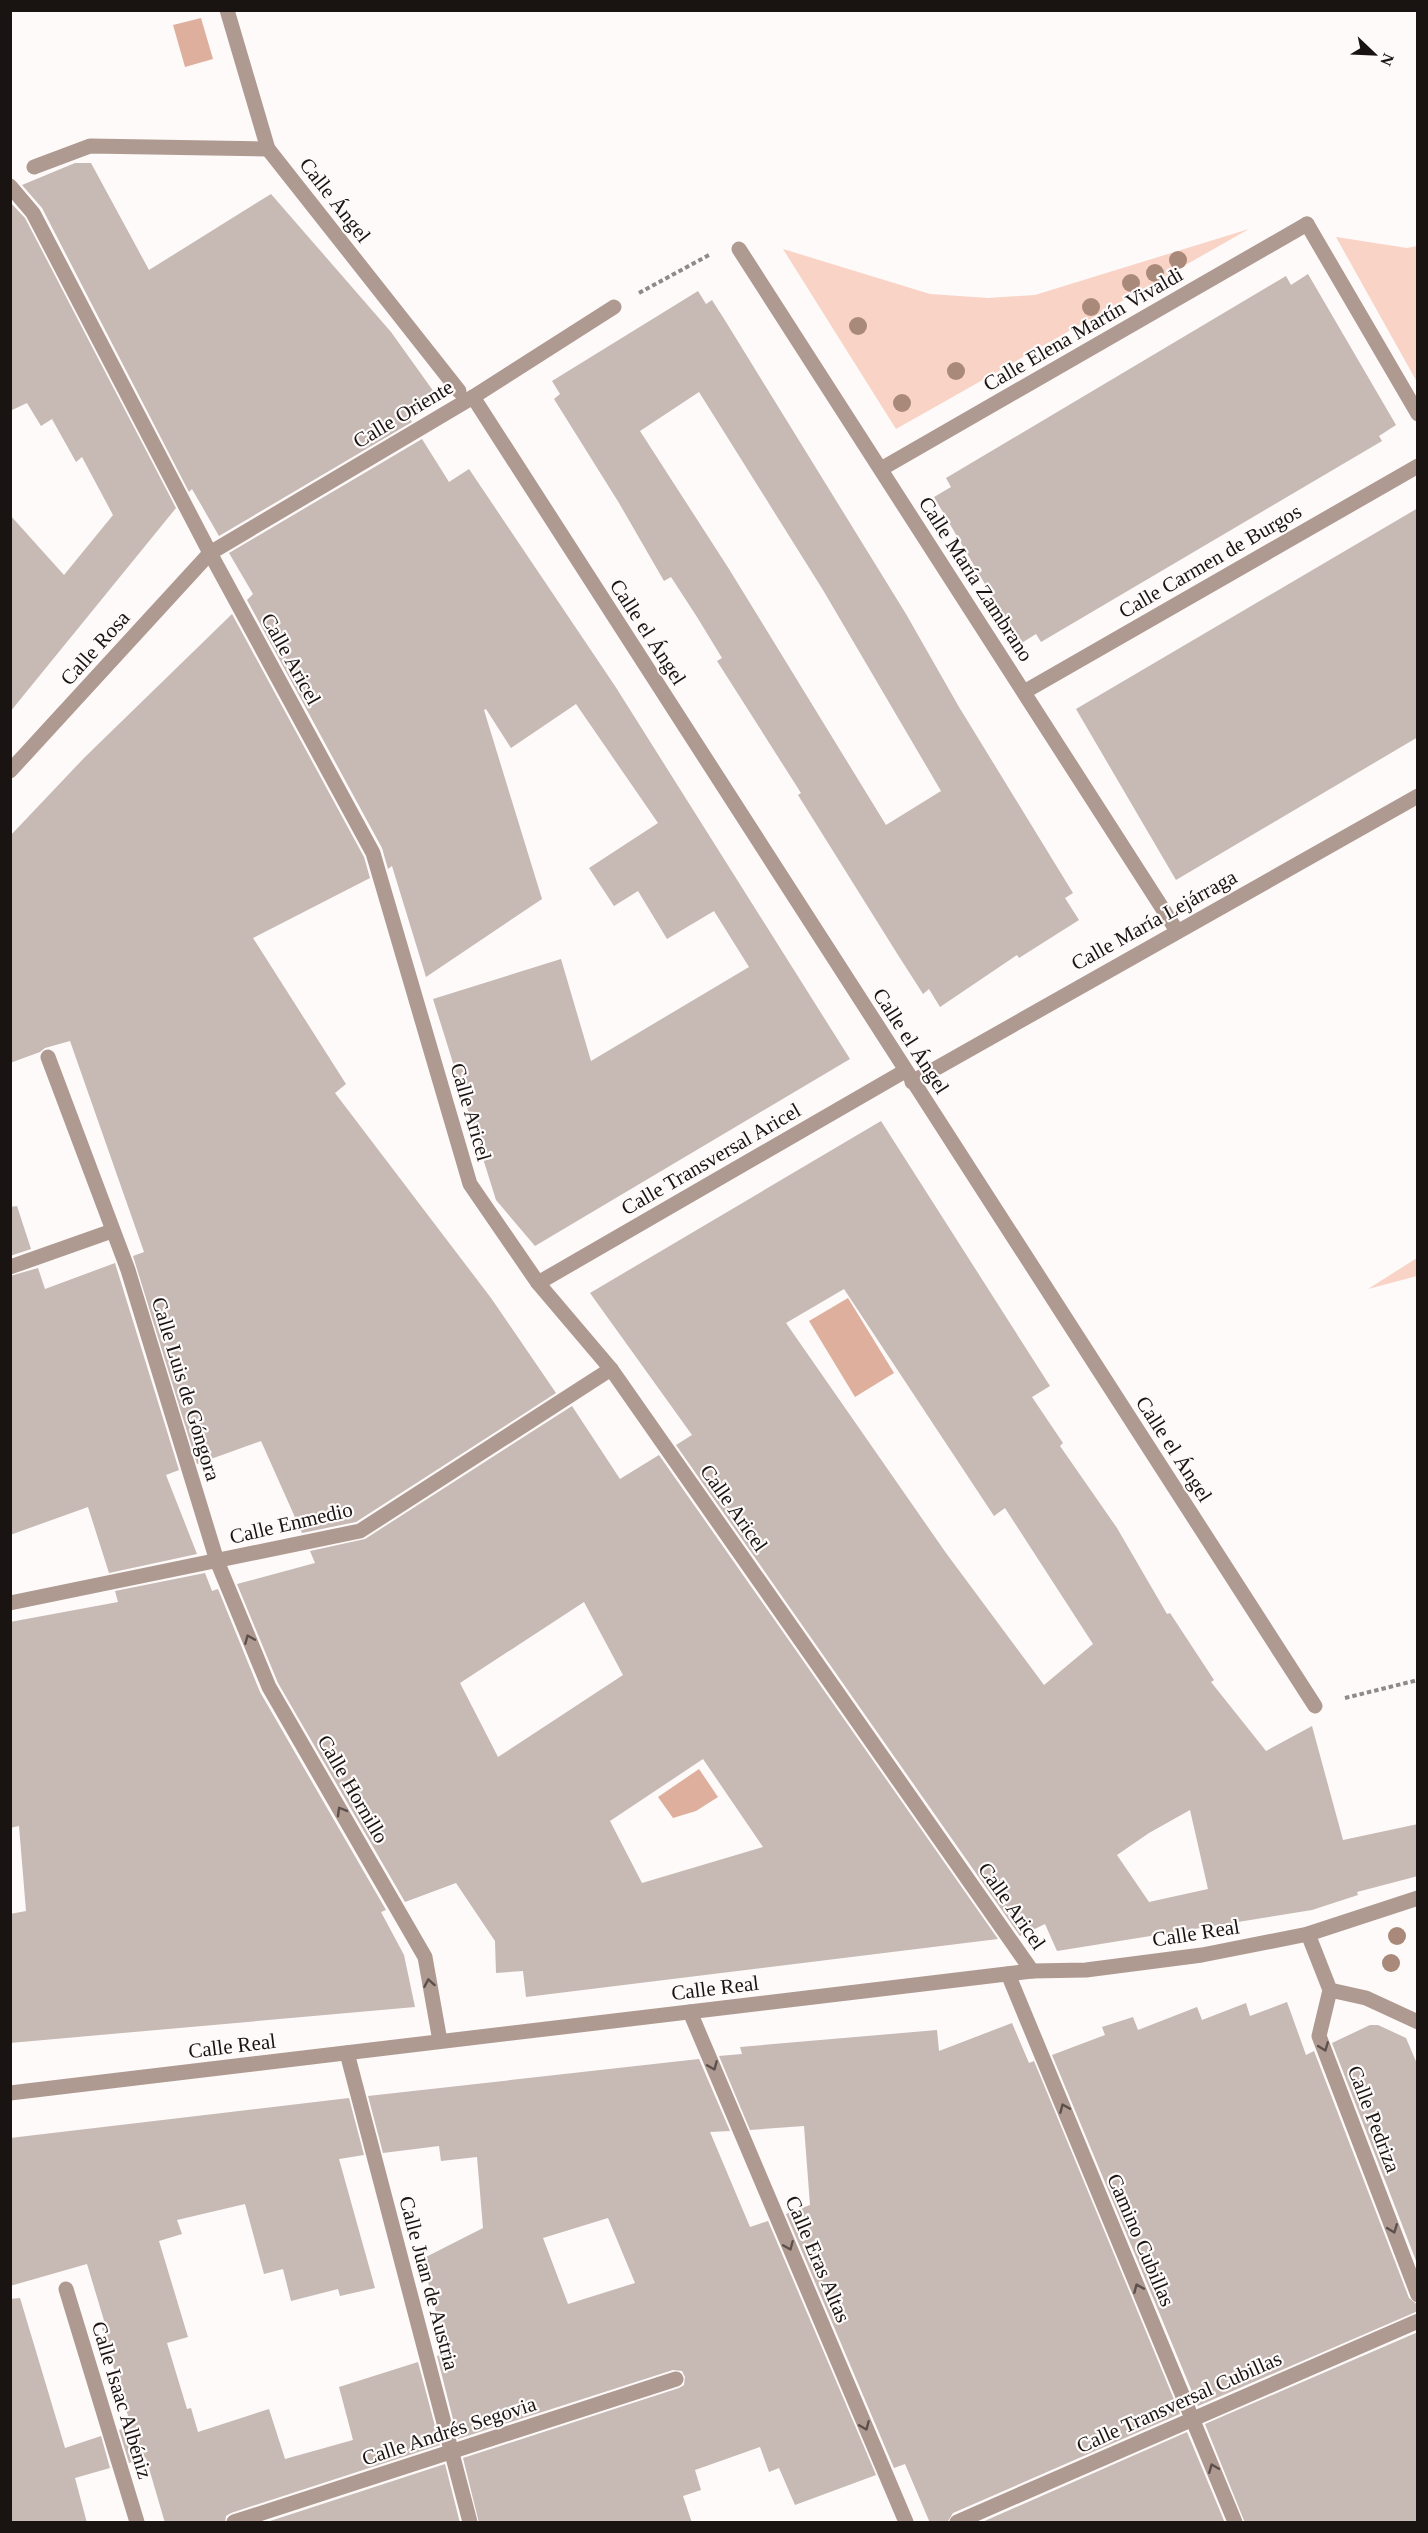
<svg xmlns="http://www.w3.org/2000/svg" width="1428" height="2533" font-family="'Times New Roman',serif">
  <rect width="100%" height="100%" fill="#fdfaf9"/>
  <!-- green -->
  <g fill="#f9d3c5">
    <path d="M 1249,229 L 896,429 L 783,249 L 930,294 L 988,298 L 1035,295 Z"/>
    <path d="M 1336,237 L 1407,248 L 1417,246 L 1417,382 Z"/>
    <path d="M 1417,1258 L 1417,1276 L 1368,1289 Z"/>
  </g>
  <!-- water -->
  <g fill="#deaf9c">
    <path d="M 201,18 L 213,59 L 185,67 L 173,25 Z"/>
    <path d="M 848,1298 L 894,1373 L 855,1397 L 809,1321 Z"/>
    <path d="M 699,1769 L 718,1797 L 696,1811 L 673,1818 L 658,1797 Z"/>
  </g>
  <!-- building -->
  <g fill="#c7b9b4" fill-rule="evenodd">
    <path d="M 75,163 L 91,163 L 149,270 L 271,194 L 391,332 L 439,399 L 408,416 L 412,422 L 219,536 L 192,489 L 189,492 L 42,208 L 22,185 Z"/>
    <path d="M 10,202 L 25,218 L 176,508 L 10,712 L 10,515 L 64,575 L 113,515 L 82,457 L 76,462 L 52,419 L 41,426 L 27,403 L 10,411 Z"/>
    <path d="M 1308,274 L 1396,425 L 1379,436 L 1382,441 L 1041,642 L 1036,634 L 1020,644 L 934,497 L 951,487 L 946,478 L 1286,276 L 1291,285 Z"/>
    <path d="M 698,291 L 706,304 L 712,300 L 726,322 L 906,614 L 959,707 L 1073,893 L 1065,898 L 1079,920 L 1019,958 L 1017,955 L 940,1007 L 929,989 L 923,994 L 898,955 L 798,795 L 801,793 L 717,661 L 722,658 L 697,617 L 671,577 L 664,581 L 619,503 L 554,399 L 560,394 L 552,381 ZM 699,392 L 823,590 L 941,791 L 886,825 L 729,569 L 640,431 Z"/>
    <path d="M 422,439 L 449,482 L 469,469 L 615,686 L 850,1059 L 535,1246 L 496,1200 L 433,999 L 561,959 L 591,1061 L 749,967 L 714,911 L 667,939 L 638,891 L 614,906 L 589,868 L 658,823 L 576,704 L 511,748 L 486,709 L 484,710 L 542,899 L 426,977 L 392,866 L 388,869 L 382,848 L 247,600 L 253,594 L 229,553 Z"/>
    <path d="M 1418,508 L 1418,737 L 1176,880 L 1076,709 Z"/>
    <path d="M 232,614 L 364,857 L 370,878 L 253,938 L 346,1084 L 335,1093 L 491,1298 L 556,1393 L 356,1522 L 302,1533 L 261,1441 L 197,1464 L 133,1256 L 144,1252 L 70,1041 L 45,1048 L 40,1052 L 10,1063 L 10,836 L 84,758 Z"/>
    <path d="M 881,1121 L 1050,1386 L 1032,1397 L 1063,1443 L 1060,1446 L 1117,1528 L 1167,1614 L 1170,1613 L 1214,1680 L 1211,1682 L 1266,1751 L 1312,1726 L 1343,1840 L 1418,1824 L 1418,1876 L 1357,1892 L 1358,1895 L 1312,1910 L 1057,1951 L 1045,1924 L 1020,1936 L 676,1445 L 692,1435 L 590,1293 ZM 844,1289 L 994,1516 L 1005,1508 L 1093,1644 L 1044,1685 L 946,1553 L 786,1323 ZM 1190,1810 L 1208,1889 L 1149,1902 L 1117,1855 L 1149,1833 Z"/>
    <path d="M 17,1206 L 31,1249 L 10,1256 L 10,1207 Z"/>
    <path d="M 115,1263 L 179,1470 L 166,1475 L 197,1554 L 109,1573 L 88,1507 L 10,1535 L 10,1276 L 38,1268 L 45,1289 Z"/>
    <path d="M 572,1406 L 620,1479 L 659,1455 L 998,1939 L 526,1997 L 523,1971 L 496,1973 L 495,1941 L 456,1883 L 405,1902 L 278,1683 L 237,1584 L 315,1563 L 310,1551 L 365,1539 ZM 584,1602 L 623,1675 L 498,1757 L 460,1683 ZM 703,1759 L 763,1847 L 642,1883 L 610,1821 Z"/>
    <path d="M 205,1573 L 212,1591 L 218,1589 L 260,1692 L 386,1910 L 381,1912 L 404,1955 L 415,2007 L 10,2043 L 10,1914 L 26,1911 L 19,1826 L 10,1828 L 10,1622 L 118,1602 L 115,1591 Z"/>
    <path d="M 1287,2002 L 1306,2055 L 1314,2051 L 1409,2298 L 1418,2305 L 1418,2311 L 1198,2406 L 1052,2055 L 1105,2035 L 1102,2027 L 1133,2017 L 1138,2030 L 1197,2007 L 1202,2020 L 1246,2003 L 1250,2016 Z"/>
    <path d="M 1012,2023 L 1029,2063 L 1034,2061 L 1180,2414 L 953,2513 L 947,2523 L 930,2523 L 905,2464 L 894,2468 L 786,2214 L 810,2205 L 804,2126 L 750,2130 L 719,2056 L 742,2054 L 740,2047 L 937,2030 L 939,2051 Z"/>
    <path d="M 1370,2025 L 1378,2025 L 1406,2038 L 1418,2066 L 1418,2266 L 1332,2043 Z"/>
    <path d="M 699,2059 L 730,2131 L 710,2132 L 750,2227 L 768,2221 L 876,2475 L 795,2505 L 779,2468 L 769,2472 L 760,2447 L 695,2470 L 701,2490 L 683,2496 L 692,2523 L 479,2523 L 463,2458 L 679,2388 L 684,2385 L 685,2377 L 682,2371 L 673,2370 L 458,2439 L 437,2356 L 447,2353 L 422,2259 L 483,2228 L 477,2157 L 441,2161 L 439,2146 L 383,2153 L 368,2096 ZM 608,2218 L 635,2283 L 568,2304 L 543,2238 Z"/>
    <path d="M 349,2098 L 364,2155 L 339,2159 L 375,2288 L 340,2296 L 338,2289 L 291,2301 L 283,2269 L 264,2274 L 245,2204 L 177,2220 L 182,2234 L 159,2241 L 188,2337 L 167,2343 L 187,2409 L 191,2408 L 198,2432 L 269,2409 L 285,2459 L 353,2440 L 339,2387 L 418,2362 L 440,2445 L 231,2513 L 226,2516 L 225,2523 L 165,2523 L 146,2458 L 129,2463 L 119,2430 L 131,2426 L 102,2328 L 106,2327 L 87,2264 L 10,2286 L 10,2138 Z"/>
    <path d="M 20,2298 L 65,2448 L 101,2436 L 110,2468 L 75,2478 L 87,2523 L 10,2523 L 10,2299 Z"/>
    <path d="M 1418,2332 L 1418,2523 L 1245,2523 L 1205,2424 Z"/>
    <path d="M 1187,2432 L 1225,2523 L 980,2523 Z"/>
    <path d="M 445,2464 L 460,2523 L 264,2523 Z"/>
  </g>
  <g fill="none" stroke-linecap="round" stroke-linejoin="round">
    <!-- path -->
    <g stroke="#8e8a89" stroke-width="4" stroke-dasharray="4.5 3" stroke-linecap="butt">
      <path d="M 639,293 L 709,255"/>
      <path d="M 1345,1698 L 1418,1680"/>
    </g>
    <!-- pedestrian -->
    <g stroke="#af9a92" stroke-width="15">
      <path d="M 227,10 L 268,149 L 459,391"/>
      <path d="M 34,167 L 90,146 L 268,149"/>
      <path d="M 1307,224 L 1418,414"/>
    </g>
    <!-- minor -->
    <g stroke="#af9a92" stroke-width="15">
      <path d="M 739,249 L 1177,931"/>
      <path d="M 473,397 L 1315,1706"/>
      <path d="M 881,469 L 1307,224"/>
      <path d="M 210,553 L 473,397 L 614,307"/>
      <path d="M 1024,692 L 1418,466"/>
      <path d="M 48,1057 L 128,1270 L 217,1561 L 269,1687 L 425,1957 L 440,2041"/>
      <path d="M 912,1082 L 1418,796"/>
      <path d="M 10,1267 L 112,1231"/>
      <path d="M 538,1283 L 905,1071"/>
      <path d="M 10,1603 L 360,1531 L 611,1369"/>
      <path d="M 1308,1934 L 1330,1990 L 1366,1998 L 1418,2022"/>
      <path d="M 1008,1974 L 1235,2522"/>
      <path d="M 1330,1990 L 1319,2036 L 1418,2295"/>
      <path d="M 690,2012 L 906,2522"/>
      <path d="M 347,2053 L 470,2522"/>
      <path d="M 66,2289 L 137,2522"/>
      <path d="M 234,2522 L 676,2379"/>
      <path d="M 957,2522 L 1418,2321"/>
    </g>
    <!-- tertiary -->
    <g stroke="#af9a92" stroke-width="15">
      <path d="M 10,186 L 33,213 L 210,553 L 373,853 L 470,1184 L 538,1283 L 611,1369 L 1032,1971"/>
      <path d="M 10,771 L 210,553"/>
      <path d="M 10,2093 L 1032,1971 L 1086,1970 L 1202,1955 L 1308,1934 L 1418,1898"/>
    </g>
  </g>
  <!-- trees -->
  <g fill="#a98979">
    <circle cx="1178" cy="260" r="9"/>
    <circle cx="1155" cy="273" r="9"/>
    <circle cx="1131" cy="283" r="9"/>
    <circle cx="1091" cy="307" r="9"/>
    <circle cx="858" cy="326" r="9"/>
    <circle cx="956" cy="371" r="9"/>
    <circle cx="902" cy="403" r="9"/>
    <circle cx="1397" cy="1936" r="9"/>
    <circle cx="1391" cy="1963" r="9"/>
  </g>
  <!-- one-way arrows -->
  <defs><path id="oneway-chevron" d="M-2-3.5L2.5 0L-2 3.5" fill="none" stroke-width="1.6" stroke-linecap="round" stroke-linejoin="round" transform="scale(1.5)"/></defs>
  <g stroke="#5c504c">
    <use href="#oneway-chevron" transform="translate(249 1639) rotate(-113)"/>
    <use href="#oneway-chevron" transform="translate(341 1811) rotate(-120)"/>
    <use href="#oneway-chevron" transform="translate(429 1983) rotate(-100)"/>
    <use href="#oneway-chevron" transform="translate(1324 2047) rotate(69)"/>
    <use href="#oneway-chevron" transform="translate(713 2066) rotate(67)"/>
    <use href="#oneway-chevron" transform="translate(1064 2108) rotate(-113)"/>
    <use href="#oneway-chevron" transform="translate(1393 2229) rotate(69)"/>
    <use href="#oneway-chevron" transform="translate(789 2246) rotate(67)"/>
    <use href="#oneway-chevron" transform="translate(1138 2288) rotate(-113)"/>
    <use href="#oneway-chevron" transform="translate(865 2426) rotate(67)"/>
    <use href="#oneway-chevron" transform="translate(1213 2468) rotate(-112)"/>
  </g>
  <g text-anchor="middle" stroke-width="4.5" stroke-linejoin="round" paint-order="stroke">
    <!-- street labels -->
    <g font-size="21" fill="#191412" stroke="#fdfaf9">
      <text transform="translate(335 200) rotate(52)" y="7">Calle Ángel</text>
      <text transform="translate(1083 329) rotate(-30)" y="7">Calle Elena Martín Vivaldi</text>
      <text transform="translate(403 414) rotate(-31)" y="7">Calle Oriente</text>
      <text transform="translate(1210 561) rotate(-30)" y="7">Calle Carmen de Burgos</text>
      <text transform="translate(976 579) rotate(57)" y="7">Calle María Zambrano</text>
      <text transform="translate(648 632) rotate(57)" y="7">Calle el Ángel</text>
      <text transform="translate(95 648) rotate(-48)" y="7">Calle Rosa</text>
      <text transform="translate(291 659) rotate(61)" y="7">Calle Aricel</text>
      <text transform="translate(1154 920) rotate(-29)" y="7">Calle María Lejárraga</text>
      <text transform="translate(911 1041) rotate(57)" y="7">Calle el Ángel</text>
      <text transform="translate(471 1112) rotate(74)" y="7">Calle Aricel</text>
      <text transform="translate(711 1159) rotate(-30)" y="7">Calle Transversal Aricel</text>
      <text transform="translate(186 1389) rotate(73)" y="7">Calle Luis de Góngora</text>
      <text transform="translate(1174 1449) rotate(57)" y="7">Calle el Ángel</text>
      <text transform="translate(734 1508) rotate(55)" y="7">Calle Aricel</text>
      <text transform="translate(291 1523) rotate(-13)" y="7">Calle Enmedio</text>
      <text transform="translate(353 1789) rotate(60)" y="7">Calle Hornillo</text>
      <text transform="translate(1012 1906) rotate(55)" y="7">Calle Aricel</text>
      <text transform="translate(1196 1933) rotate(-9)" y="7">Calle Real</text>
      <text transform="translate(715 1988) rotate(-7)" y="7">Calle Real</text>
      <text transform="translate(232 2046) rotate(-7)" y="7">Calle Real</text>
      <text transform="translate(1374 2119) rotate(69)" y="7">Calle Pedriza</text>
      <text transform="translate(1141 2240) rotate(67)" y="7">Camino Cubillas</text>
      <text transform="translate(818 2259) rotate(67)" y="7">Calle Eras Altas</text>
      <text transform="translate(429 2283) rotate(75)" y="7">Calle Juan de Austria</text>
      <text transform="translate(122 2400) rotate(73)" y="7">Calle Isaac Albéniz</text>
      <text transform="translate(1179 2402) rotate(-24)" y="7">Calle Transversal Cubillas</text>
      <text transform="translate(449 2431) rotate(-18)" y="7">Calle Andrés Segovia</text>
    </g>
  </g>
  <!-- border -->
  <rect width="1428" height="2533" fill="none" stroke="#191412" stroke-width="24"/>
  <!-- north arrow -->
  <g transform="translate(1374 54) rotate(113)" stroke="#fdfaf9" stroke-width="4.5" paint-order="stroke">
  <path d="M0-4.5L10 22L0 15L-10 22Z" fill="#191412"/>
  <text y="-9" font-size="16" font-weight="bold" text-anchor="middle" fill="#191412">N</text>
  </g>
</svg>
